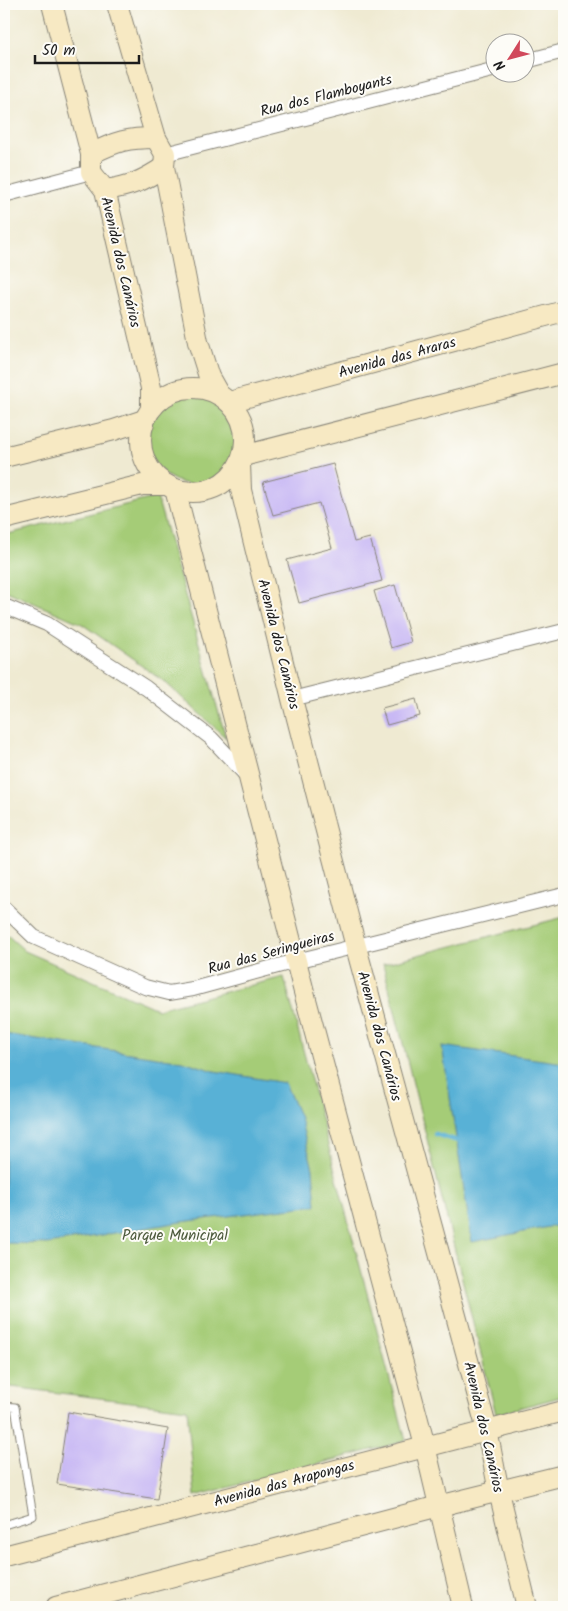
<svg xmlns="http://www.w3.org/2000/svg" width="568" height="1611" font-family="Kalam,sans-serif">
  <rect width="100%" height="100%" fill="#fdfcf7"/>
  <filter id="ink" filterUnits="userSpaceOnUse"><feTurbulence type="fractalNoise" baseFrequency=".02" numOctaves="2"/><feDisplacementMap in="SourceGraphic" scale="10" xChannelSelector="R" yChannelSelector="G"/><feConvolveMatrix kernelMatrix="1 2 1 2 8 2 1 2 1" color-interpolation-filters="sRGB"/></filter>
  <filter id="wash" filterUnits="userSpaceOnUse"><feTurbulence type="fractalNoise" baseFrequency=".0096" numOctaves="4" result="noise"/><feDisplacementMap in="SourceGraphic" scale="20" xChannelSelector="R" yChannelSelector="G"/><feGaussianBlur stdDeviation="1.12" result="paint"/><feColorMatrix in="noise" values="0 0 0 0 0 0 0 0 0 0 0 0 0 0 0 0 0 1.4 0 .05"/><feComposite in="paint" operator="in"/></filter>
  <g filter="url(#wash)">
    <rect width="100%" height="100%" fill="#efead2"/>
    <!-- green -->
    <g fill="#a5cc77" stroke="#60744a">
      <circle cx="193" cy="439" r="45"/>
      <path d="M 157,497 L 226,738 L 166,683 L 82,624 L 4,590 L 4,535 Z"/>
      <path d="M 564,917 L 564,1396 L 496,1414 L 383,964 Z"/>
      <path d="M 4,932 L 25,951 L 157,1009 L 284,977 L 406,1441 L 195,1496 L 187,1409 L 4,1386 Z"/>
    </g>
    <!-- water -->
    <g fill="#59b1d6" stroke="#3a6679">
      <path d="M 4,1034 L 183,1061 L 214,1071 L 285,1083 L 300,1118 L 313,1169 L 316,1205 L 181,1222 L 48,1244 L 4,1243 Z"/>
      <path d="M 442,1046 L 564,1063 L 564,1224 L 472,1242 Z"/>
    </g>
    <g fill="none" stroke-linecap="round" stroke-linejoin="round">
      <!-- stream -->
      <path stroke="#59b1d6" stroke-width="4.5" d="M 435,1134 L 461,1142"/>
    </g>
    <g id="blocks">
      <!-- building -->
      <g fill="#c8b8f4">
        <path d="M 333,464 L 354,542 L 370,538 L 382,581 L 299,603 L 287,560 L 332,548 L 319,503 L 273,515 L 263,482 Z"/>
        <path d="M 395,585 L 411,642 L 391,648 L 374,591 Z"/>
        <path d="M 416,699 L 420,716 L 387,725 L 382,708 Z"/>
        <path d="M 68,1412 L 168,1429 L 157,1499 L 57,1484 Z"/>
      </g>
    </g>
  </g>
  <g filter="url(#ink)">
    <use href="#blocks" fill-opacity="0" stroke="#868377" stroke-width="1"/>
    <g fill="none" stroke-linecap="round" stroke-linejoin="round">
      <defs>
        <path id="lane" d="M 4,1406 L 15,1407 L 33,1516 L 4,1525"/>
        <g id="street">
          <path d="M 526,61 L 564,51"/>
          <path d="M 165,154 L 496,69"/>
          <path d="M 4,195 L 91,172"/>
          <path d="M 4,606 L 47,624 L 146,688 L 211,738 L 247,776"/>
          <path d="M 292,699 L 564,631"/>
          <path d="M 4,908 L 34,937 L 145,987 L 169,993 L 193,989 L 296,961 L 564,895"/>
        </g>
        <g id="secondary">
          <path d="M 52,4 L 91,154 L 91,172 L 105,190 L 151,388 L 151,408"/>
          <path d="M 117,4 L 156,138 L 165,154 L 164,167 L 198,342 L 209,377 L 218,393"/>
          <path d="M 91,154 C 117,141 127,138 156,138"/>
          <path d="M 105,190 C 131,186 143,181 164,167"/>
          <circle cx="193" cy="440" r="52"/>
          <path d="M 229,402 L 564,311"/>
          <path d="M 243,456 L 564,373"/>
          <path d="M 4,457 L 114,430 L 144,420"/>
          <path d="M 240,463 L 241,490 L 292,699 L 356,947 L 487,1430 L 499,1492 L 527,1607"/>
          <path d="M 175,489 L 304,992 L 425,1446 L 463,1607"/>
          <path d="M 4,519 L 142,485 L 167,485"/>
          <path d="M 4,1556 L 564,1411"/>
          <path d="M 56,1607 L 439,1506 L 564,1475"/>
        </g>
      </defs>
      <!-- lane casing -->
      <use href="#lane" stroke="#868377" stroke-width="9"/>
      <!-- street casing -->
      <use href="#street" stroke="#868377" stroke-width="16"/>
      <!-- secondary casing -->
      <use href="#secondary" stroke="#868377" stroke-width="22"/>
      <!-- lane -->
      <use href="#lane" stroke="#fff" stroke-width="7"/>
      <!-- street -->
      <use href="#street" stroke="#fff" stroke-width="14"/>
      <!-- secondary -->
      <use href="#secondary" stroke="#f7e9c3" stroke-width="20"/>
    </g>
  </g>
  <g text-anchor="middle" stroke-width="4" stroke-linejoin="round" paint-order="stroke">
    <!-- street labels -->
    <g font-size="15" fill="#1c1c1c" stroke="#fdfcf7">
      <text transform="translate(326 95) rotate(-14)" y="5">Rua dos Flamboyants</text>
      <text transform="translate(121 262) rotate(77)" y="5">Avenida dos Canários</text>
      <text transform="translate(397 357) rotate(-15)" y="5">Avenida das Araras</text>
      <text transform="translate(279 644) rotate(76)" y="5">Avenida dos Canários</text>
      <text transform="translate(271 952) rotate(-15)" y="5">Rua das Seringueiras</text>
      <text transform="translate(380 1036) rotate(75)" y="5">Avenida dos Canários</text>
      <text transform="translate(484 1427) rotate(77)" y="5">Avenida dos Canários</text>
      <text transform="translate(284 1483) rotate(-15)" y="5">Avenida das Arapongas</text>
    </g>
    <!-- park labels -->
    <g font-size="15" fill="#4c5a3c" stroke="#fdfcf7">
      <text x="175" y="1240">Parque Municipal</text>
    </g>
  </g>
  <!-- margin -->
  <rect width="568" height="1611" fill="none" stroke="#fdfcf7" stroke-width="20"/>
  <!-- north arrow -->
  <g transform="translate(510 58) rotate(234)"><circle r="24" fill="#fdfcf7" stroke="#a3a29f"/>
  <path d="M0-4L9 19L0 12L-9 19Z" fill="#d1495b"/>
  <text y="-8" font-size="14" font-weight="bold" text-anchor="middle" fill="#1c1c1c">N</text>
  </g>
  <!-- scale -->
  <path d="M35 55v8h104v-8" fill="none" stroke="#1c1c1c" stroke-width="2.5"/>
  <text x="42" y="55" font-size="15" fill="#1c1c1c" stroke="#fdfcf7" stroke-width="4" paint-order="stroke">50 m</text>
</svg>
